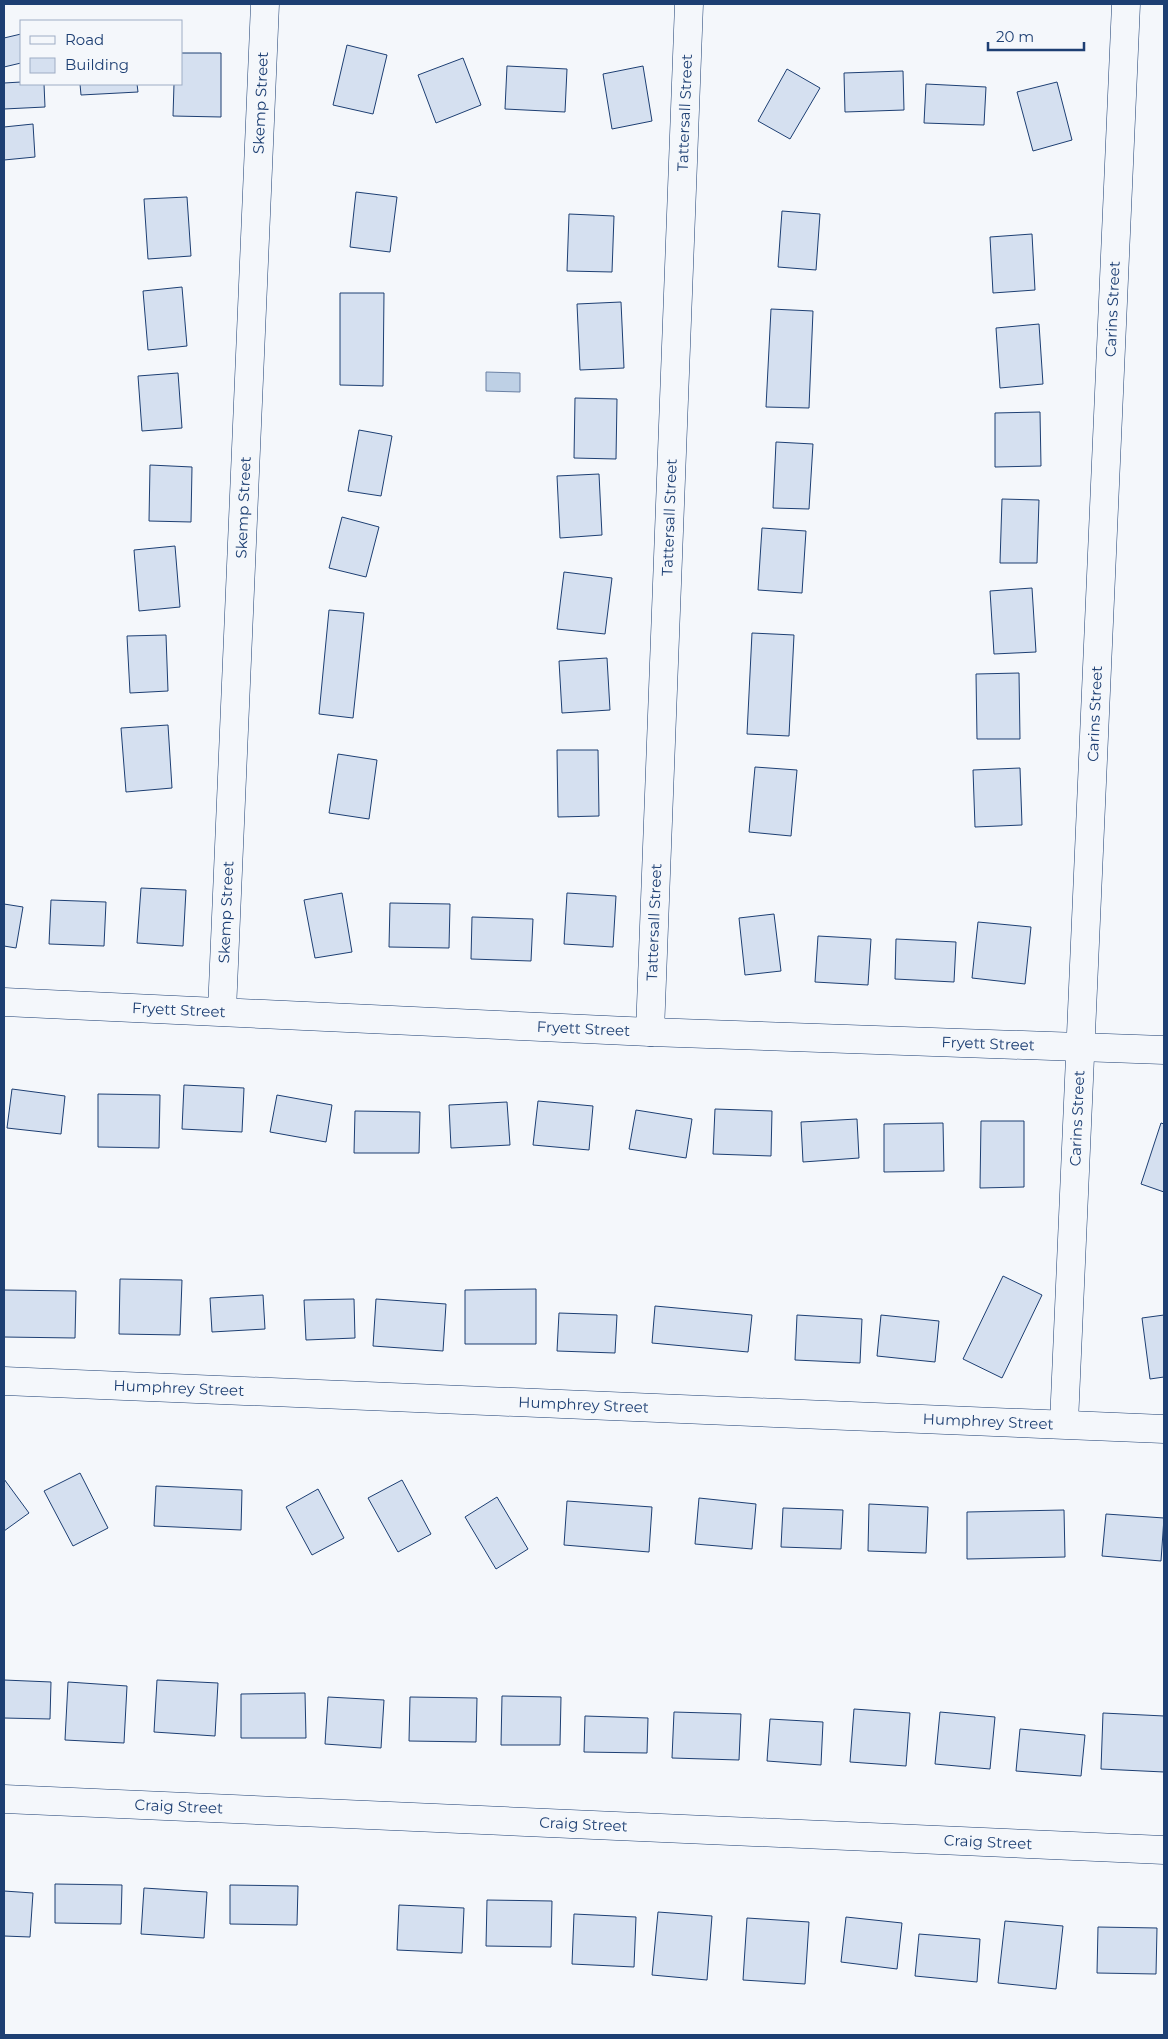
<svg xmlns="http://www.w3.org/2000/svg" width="1168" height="2039" font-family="Montserrat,sans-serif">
  <rect width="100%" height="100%" fill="#f4f7fb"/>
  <!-- water -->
  <path fill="#bed0e5" stroke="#687fa3" d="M 486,372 L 520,373 L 520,392 L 486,391 Z"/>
  <!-- building -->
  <g fill="#d5e0f0" stroke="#1d3f73">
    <path d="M 21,34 L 21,63 L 4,67 L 4,38 Z"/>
    <path d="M 347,45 L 387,55 L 373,114 L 333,105 Z"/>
    <path d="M 181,53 L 221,53 L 221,117 L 173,116 L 174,84 L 181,84 Z"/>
    <path d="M 463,58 L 481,105 L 436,123 L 418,75 Z"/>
    <path d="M 507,66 L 567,69 L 565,112 L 505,109 Z"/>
    <path d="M 643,66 L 652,121 L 612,129 L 603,74 Z"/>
    <path d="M 787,69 L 820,88 L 790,139 L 758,121 Z"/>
    <path d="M 903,71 L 904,110 L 845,112 L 844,73 Z"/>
    <path d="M 21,82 L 21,84 L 44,84 L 45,107 L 4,109 L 4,83 Z"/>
    <path d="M 1057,82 L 1072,140 L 1033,151 L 1017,92 Z"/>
    <path d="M 80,84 L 137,84 L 138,92 L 81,95 Z"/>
    <path d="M 926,84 L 986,87 L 984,125 L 924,123 Z"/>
    <path d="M 33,124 L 35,157 L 4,160 L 4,127 Z"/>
    <path d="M 356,192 L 397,197 L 390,252 L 350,247 Z"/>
    <path d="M 187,197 L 191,256 L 148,259 L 144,199 Z"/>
    <path d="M 782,211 L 820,214 L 816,270 L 778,267 Z"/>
    <path d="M 569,214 L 614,216 L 612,272 L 567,271 Z"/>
    <path d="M 1032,234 L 1035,290 L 993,293 L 990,237 Z"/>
    <path d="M 182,287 L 187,346 L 148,350 L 143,291 Z"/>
    <path d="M 340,293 L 384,293 L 383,386 L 340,385 Z"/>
    <path d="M 621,302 L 624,368 L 580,370 L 577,304 Z"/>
    <path d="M 771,309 L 813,311 L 809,408 L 766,407 Z"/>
    <path d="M 1039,324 L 1043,384 L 1000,388 L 996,328 Z"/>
    <path d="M 178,373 L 182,428 L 142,431 L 138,376 Z"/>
    <path d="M 575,398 L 617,399 L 616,459 L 574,458 Z"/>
    <path d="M 1040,412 L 1041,466 L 995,467 L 995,413 Z"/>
    <path d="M 359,430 L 392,436 L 381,496 L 348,491 Z"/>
    <path d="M 776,442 L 813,444 L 809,509 L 773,508 Z"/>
    <path d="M 150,465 L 192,467 L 191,522 L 149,521 Z"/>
    <path d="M 599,474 L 602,535 L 560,538 L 557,476 Z"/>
    <path d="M 1002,499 L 1039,500 L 1037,563 L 1000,563 Z"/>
    <path d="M 342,517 L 379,527 L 366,577 L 329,568 Z"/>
    <path d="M 762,528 L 806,531 L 802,593 L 758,590 Z"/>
    <path d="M 175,546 L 180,607 L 139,611 L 134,550 Z"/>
    <path d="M 564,572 L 612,578 L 605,634 L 557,629 Z"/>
    <path d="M 1032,588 L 1036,652 L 994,654 L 990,591 Z"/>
    <path d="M 329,610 L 364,613 L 353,718 L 319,714 Z"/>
    <path d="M 752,633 L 794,635 L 789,736 L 747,734 Z"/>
    <path d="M 166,635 L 168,691 L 130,693 L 127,636 Z"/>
    <path d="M 607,658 L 610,710 L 562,713 L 559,661 Z"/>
    <path d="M 1019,673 L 1020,739 L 977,739 L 976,674 Z"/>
    <path d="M 168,725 L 172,788 L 126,792 L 121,728 Z"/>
    <path d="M 557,750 L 598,750 L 599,816 L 558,817 Z"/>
    <path d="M 338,754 L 377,760 L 369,819 L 329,813 Z"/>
    <path d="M 755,767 L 797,770 L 791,836 L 749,832 Z"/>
    <path d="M 1020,768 L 1022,825 L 975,827 L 973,770 Z"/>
    <path d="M 141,888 L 186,890 L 183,946 L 137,943 Z"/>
    <path d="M 342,893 L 352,952 L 315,958 L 304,900 Z"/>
    <path d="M 567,893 L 616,896 L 613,947 L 564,944 Z"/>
    <path d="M 51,900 L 106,902 L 104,946 L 49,944 Z"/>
    <path d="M 390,903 L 450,904 L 449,948 L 389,947 Z"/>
    <path d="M 4,904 L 23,907 L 16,948 L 4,946 Z"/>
    <path d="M 774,914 L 781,971 L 745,975 L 739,918 Z"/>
    <path d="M 472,917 L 533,919 L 531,961 L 471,959 Z"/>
    <path d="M 978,922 L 1031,927 L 1025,984 L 972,978 Z"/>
    <path d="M 818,936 L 871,939 L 868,985 L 815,982 Z"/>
    <path d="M 896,939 L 956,942 L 954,982 L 895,979 Z"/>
    <path d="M 184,1085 L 244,1088 L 242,1132 L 182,1129 Z"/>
    <path d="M 12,1089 L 65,1096 L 61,1134 L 7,1128 Z"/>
    <path d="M 98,1094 L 160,1095 L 159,1148 L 98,1147 Z"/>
    <path d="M 277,1095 L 332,1105 L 326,1142 L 270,1132 Z"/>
    <path d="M 538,1101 L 593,1106 L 589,1150 L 533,1145 Z"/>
    <path d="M 507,1102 L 510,1145 L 451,1148 L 449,1105 Z"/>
    <path d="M 715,1109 L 772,1111 L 771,1156 L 713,1154 Z"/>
    <path d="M 636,1110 L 692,1119 L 686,1158 L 629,1149 Z"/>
    <path d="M 355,1111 L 420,1112 L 419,1153 L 354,1153 Z"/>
    <path d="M 857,1119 L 859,1158 L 803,1162 L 801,1122 Z"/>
    <path d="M 981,1121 L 1024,1121 L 1024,1187 L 980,1188 Z"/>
    <path d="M 943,1123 L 944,1171 L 884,1172 L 884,1124 Z"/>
    <path d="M 1161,1123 L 1164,1124 L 1164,1192 L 1141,1184 Z"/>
    <path d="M 1003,1276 L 1042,1295 L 1002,1378 L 963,1359 Z"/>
    <path d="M 120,1279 L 182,1280 L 180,1335 L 119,1334 Z"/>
    <path d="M 536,1289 L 536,1344 L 465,1344 L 465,1290 Z"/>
    <path d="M 4,1290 L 76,1291 L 75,1338 L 4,1337 Z"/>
    <path d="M 263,1295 L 265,1329 L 212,1332 L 210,1298 Z"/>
    <path d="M 354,1299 L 355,1338 L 306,1340 L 304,1300 Z"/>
    <path d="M 376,1299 L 446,1304 L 443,1351 L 373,1346 Z"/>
    <path d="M 655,1306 L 752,1315 L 748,1352 L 652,1343 Z"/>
    <path d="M 559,1313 L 617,1315 L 615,1353 L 557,1351 Z"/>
    <path d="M 797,1315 L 862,1319 L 860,1363 L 795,1360 Z"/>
    <path d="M 881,1315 L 939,1321 L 935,1362 L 877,1356 Z"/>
    <path d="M 1164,1315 L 1164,1377 L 1150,1379 L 1142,1318 Z"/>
    <path d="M 80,1473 L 108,1528 L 73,1546 L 44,1491 Z"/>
    <path d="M 4,1479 L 29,1513 L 4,1531 Z"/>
    <path d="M 402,1480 L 431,1534 L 398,1552 L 368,1498 Z"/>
    <path d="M 156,1486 L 242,1490 L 241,1530 L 154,1526 Z"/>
    <path d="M 318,1489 L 344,1538 L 312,1555 L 286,1507 Z"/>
    <path d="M 497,1497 L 528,1549 L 496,1569 L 465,1517 Z"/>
    <path d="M 699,1498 L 756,1504 L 752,1549 L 695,1544 Z"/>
    <path d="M 567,1501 L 652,1507 L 649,1552 L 564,1545 Z"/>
    <path d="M 869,1504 L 928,1507 L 926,1553 L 868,1551 Z"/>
    <path d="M 783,1508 L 843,1510 L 841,1549 L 781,1547 Z"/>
    <path d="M 1064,1510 L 1065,1557 L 967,1559 L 967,1512 Z"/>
    <path d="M 1106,1514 L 1164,1518 L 1161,1561 L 1102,1556 Z"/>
    <path d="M 4,1680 L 51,1682 L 50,1719 L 4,1718 Z"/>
    <path d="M 157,1680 L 218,1683 L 215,1736 L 154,1732 Z"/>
    <path d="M 68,1682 L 127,1686 L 124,1743 L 65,1740 Z"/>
    <path d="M 305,1693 L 306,1738 L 241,1738 L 241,1694 Z"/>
    <path d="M 502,1696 L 561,1697 L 560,1745 L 501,1745 Z"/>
    <path d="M 328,1697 L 384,1700 L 381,1748 L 325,1744 Z"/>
    <path d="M 410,1697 L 477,1698 L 476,1742 L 409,1741 Z"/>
    <path d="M 854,1709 L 910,1713 L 906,1766 L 850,1762 Z"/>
    <path d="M 674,1712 L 741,1714 L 739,1760 L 672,1758 Z"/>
    <path d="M 940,1712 L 995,1717 L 990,1769 L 935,1764 Z"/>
    <path d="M 1103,1713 L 1164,1716 L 1164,1772 L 1101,1769 Z"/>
    <path d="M 585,1716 L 648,1718 L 647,1753 L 584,1752 Z"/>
    <path d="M 770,1719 L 823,1722 L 821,1765 L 767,1761 Z"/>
    <path d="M 1020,1729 L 1085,1735 L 1081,1776 L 1016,1771 Z"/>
    <path d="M 55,1884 L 122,1885 L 121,1924 L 55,1923 Z"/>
    <path d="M 230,1885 L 298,1886 L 297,1925 L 230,1924 Z"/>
    <path d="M 144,1888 L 207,1892 L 204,1938 L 141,1934 Z"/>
    <path d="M 4,1891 L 33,1893 L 30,1937 L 4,1936 Z"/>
    <path d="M 487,1900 L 552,1901 L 551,1947 L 486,1946 Z"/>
    <path d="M 399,1905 L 464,1908 L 462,1953 L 397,1950 Z"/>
    <path d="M 658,1912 L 712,1916 L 707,1980 L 652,1975 Z"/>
    <path d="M 574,1914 L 636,1917 L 634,1967 L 572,1964 Z"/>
    <path d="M 846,1917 L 902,1923 L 897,1969 L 841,1962 Z"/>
    <path d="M 747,1918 L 809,1922 L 805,1984 L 743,1980 Z"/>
    <path d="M 1005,1921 L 1063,1926 L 1056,1989 L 998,1983 Z"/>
    <path d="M 1098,1927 L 1157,1928 L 1156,1974 L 1097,1973 Z"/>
    <path d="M 919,1934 L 980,1939 L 977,1982 L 915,1976 Z"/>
  </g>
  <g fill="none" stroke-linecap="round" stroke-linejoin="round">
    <defs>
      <g id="street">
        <path id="s1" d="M 4,1002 L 650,1032 L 1164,1050"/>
        <path id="s2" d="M 222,1011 L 265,4"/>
        <path id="s3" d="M 650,1032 L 689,4"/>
        <path id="s4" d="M 4,1381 L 1164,1429"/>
        <path id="s5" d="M 1064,1423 L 1126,4"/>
        <path id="s6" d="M 4,1799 L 1164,1850"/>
      </g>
    </defs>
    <!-- street casing -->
    <use href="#street" stroke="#1d3f73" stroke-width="29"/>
    <!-- street -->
    <use href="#street" stroke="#f4f7fb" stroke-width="28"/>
  </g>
  <g text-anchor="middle" stroke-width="4" stroke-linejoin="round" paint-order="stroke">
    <!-- street labels -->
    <g font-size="15" fill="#1d3f73" stroke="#f4f7fb">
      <text dy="5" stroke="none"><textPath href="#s2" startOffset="909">Skemp Street</textPath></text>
      <text dy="5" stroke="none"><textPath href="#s3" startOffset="920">Tattersall Street</textPath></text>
      <text dy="5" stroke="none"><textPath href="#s5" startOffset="1115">Carins Street</textPath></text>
      <text dy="5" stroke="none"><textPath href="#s2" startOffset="504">Skemp Street</textPath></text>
      <text dy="5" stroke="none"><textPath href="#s3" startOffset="515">Tattersall Street</textPath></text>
      <text dy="5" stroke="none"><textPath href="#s5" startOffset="710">Carins Street</textPath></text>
      <text dy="5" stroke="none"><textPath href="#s2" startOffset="99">Skemp Street</textPath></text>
      <text dy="5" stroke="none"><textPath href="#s3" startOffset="110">Tattersall Street</textPath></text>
      <text dy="5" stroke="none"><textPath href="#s1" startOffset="175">Fryett Street</textPath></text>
      <text dy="5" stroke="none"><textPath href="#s1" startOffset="580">Fryett Street</textPath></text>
      <text dy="5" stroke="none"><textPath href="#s1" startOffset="985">Fryett Street</textPath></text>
      <text dy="5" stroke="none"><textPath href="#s5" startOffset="305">Carins Street</textPath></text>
      <text dy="5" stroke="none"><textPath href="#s4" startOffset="175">Humphrey Street</textPath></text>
      <text dy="5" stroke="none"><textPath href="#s4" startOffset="580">Humphrey Street</textPath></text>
      <text dy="5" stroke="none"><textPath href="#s4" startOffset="985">Humphrey Street</textPath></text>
      <text dy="5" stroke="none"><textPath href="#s6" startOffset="175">Craig Street</textPath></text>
      <text dy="5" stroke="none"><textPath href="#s6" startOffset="580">Craig Street</textPath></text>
      <text dy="5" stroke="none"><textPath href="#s6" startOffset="985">Craig Street</textPath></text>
    </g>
  </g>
  <!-- border -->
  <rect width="1168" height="2039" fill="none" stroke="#1d3f73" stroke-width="10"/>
  <!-- legend -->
  <rect x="20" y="20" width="162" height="65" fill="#f4f7fb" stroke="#9eadc5"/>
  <rect x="30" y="36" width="25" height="8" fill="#f4f7fb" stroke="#9eadc5"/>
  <text x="65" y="45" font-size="15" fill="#1d3f73">Road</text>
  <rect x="30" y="58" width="25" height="15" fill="#d5e0f0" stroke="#9eadc5"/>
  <text x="65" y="70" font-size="15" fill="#1d3f73">Building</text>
  <!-- scale -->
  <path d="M988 42v8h96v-8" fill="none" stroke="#1d3f73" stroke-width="2.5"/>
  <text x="996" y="42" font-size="15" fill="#1d3f73" stroke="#f4f7fb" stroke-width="4" paint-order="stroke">20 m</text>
</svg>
